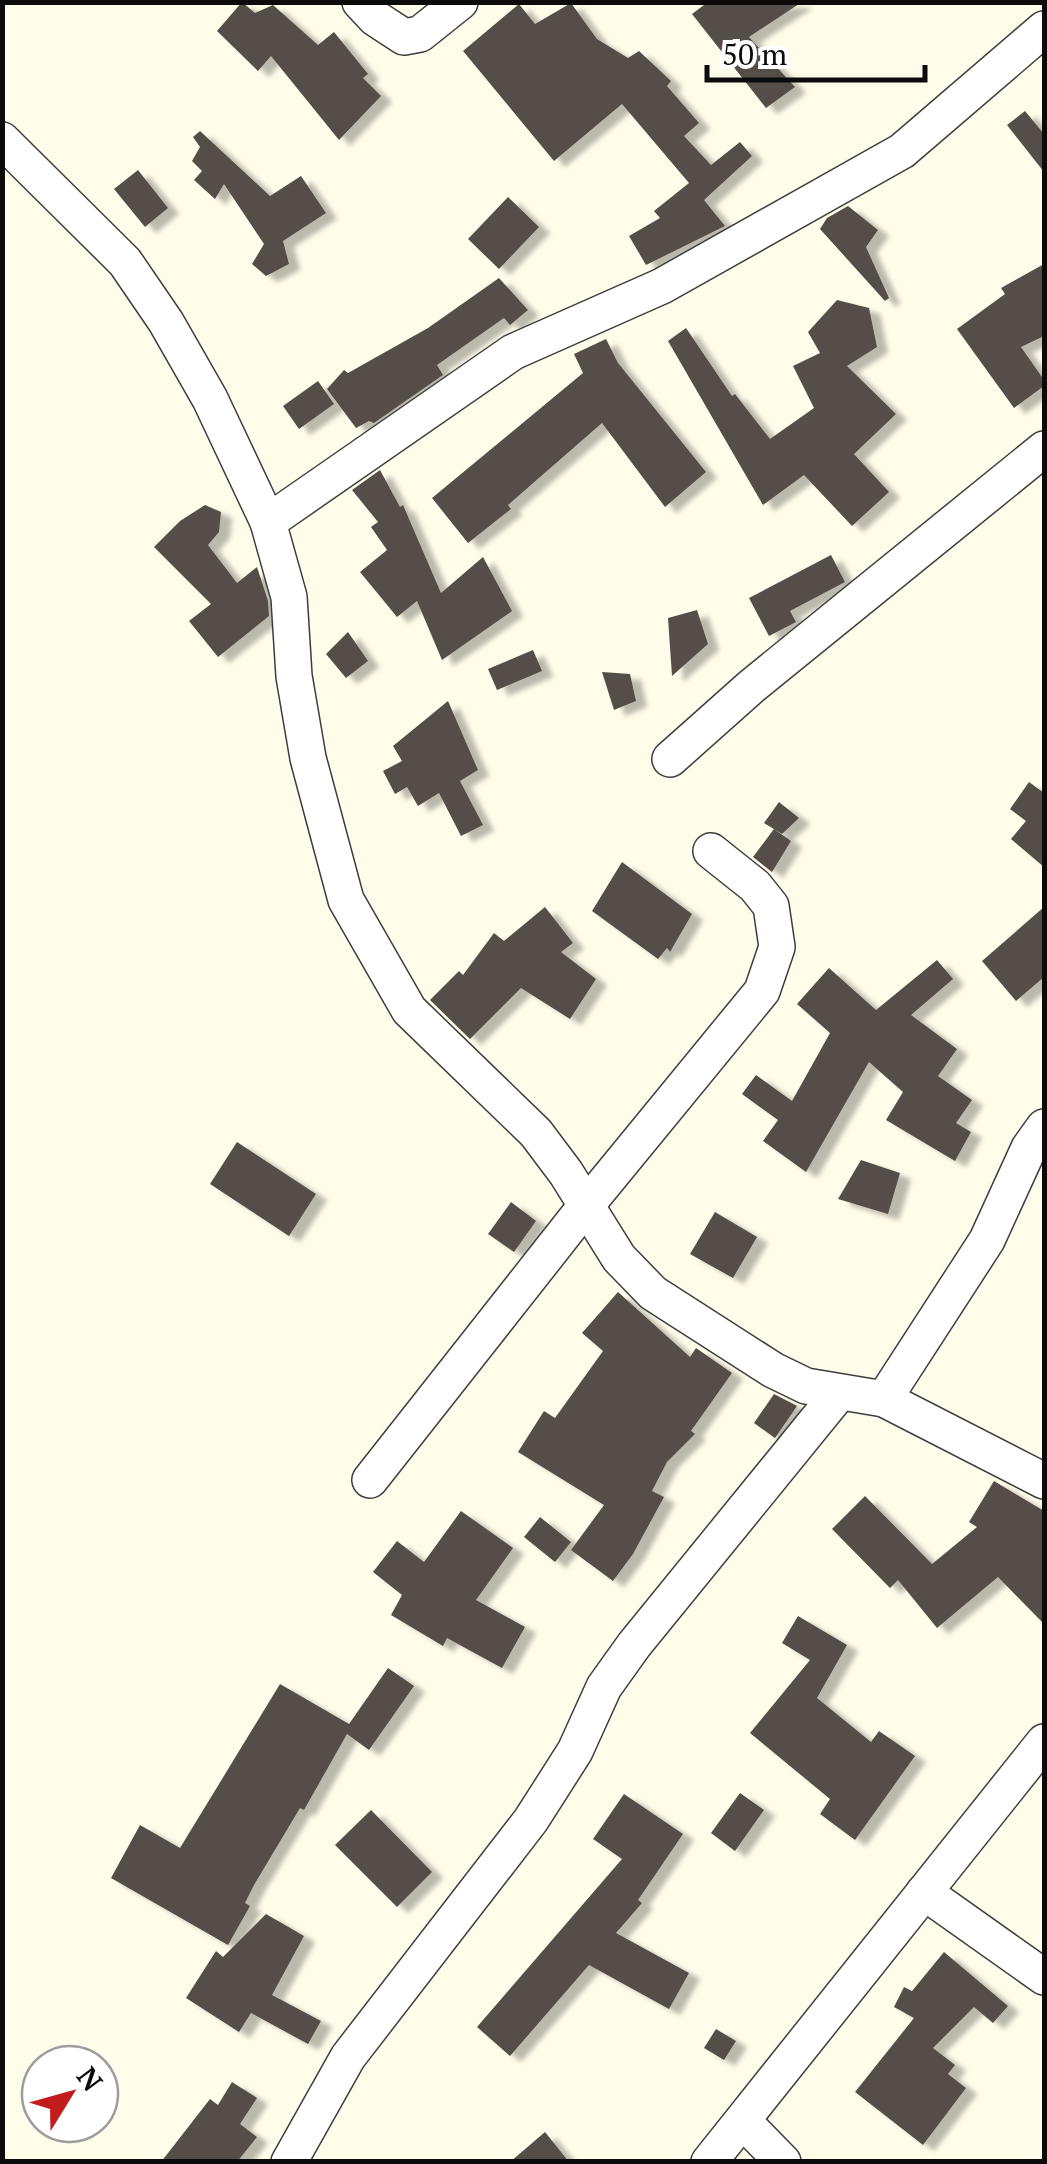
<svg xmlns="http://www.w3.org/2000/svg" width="1047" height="2164" font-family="'PT Serif',serif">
  <defs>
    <filter id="shadow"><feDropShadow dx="11" dy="6" stdDeviation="2.5" flood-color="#0004"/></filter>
  </defs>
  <rect width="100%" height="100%" fill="#fffcea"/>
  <!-- building -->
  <g fill="#554d47" filter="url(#shadow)">
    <path d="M 242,2 L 255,13 L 273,5 L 318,45 L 334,32 L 368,74 L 363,78 L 381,96 L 339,140 L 271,56 L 258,71 L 217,31 Z"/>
    <path d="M 708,2 L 802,2 L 749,37 L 795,87 L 766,108 L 692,14 Z"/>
    <path d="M 571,3 L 597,39 L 628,58 L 639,51 L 671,81 L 667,86 L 699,123 L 684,136 L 711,165 L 740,142 L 752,156 L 704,200 L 725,226 L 646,265 L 629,236 L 660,218 L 654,211 L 689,183 L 622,104 L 554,161 L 463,51 L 519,4 L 535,24 Z"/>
    <path d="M 1025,111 L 1044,134 L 1044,172 L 1007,125 Z"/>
    <path d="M 200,131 L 270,196 L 301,176 L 326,213 L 283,241 L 289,264 L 266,276 L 252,264 L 264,244 L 224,184 L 215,199 L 194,180 L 202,171 L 192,161 L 200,147 L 193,137 Z"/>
    <path d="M 138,170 L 168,208 L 145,227 L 114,189 Z"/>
    <path d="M 508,197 L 539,227 L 499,269 L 468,239 Z"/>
    <path d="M 848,206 L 878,230 L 866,247 L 889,298 L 885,301 L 820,229 L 827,218 Z"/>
    <path d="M 1044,264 L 1044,336 L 1021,347 L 1044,380 L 1044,386 L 1014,408 L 957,329 L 1005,294 L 1001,288 Z"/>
    <path d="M 499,278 L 528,310 L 510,325 L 504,318 L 437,365 L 443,375 L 374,423 L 369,421 L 356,428 L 327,389 L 344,370 L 348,373 L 428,328 Z"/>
    <path d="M 837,300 L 869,308 L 877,347 L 847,366 L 896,414 L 854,454 L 889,492 L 852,526 L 804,475 L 763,505 L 668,341 L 686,328 L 732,396 L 735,394 L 770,439 L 814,408 L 793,366 L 820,353 L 808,332 Z"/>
    <path d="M 606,339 L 618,363 L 706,472 L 665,507 L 602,423 L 508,505 L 511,509 L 468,543 L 432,498 L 583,373 L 574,354 Z"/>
    <path d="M 318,381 L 334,404 L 299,429 L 283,406 Z"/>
    <path d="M 380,470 L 400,507 L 403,505 L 441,593 L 483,557 L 512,611 L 442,660 L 417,601 L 397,617 L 360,572 L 387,550 L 371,527 L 378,522 L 352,490 Z"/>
    <path d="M 205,505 L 221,512 L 219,532 L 208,545 L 237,583 L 257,567 L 268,601 L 269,616 L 218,657 L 189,621 L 211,604 L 154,547 L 180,521 Z"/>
    <path d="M 831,555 L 845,582 L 790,611 L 796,622 L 769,636 L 749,598 Z"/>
    <path d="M 697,610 L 708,644 L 672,676 L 668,618 Z"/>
    <path d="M 348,632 L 368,661 L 346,678 L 326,654 Z"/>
    <path d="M 533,650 L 542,671 L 497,690 L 488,669 Z"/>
    <path d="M 602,672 L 630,674 L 636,701 L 614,710 Z"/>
    <path d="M 448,701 L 478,770 L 460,781 L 483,825 L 461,836 L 439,793 L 418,806 L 407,787 L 395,794 L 383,771 L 402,761 L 393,746 Z"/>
    <path d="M 1029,782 L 1044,793 L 1044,867 L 1011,839 L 1026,821 L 1010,809 Z"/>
    <path d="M 779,802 L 799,818 L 782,834 L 764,823 Z"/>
    <path d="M 774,829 L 791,841 L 772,872 L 753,857 Z"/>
    <path d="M 622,862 L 692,914 L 670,952 L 667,948 L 658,959 L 592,911 Z"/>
    <path d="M 545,907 L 573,943 L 561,952 L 596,979 L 570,1019 L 521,988 L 470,1039 L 430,1000 L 459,971 L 463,975 L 494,933 L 504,941 Z"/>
    <path d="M 1044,907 L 1044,977 L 1016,1001 L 982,961 Z"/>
    <path d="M 937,960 L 953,979 L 911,1015 L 957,1049 L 938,1076 L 972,1100 L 956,1123 L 971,1132 L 955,1161 L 886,1120 L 903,1092 L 869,1062 L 806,1172 L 763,1141 L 778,1120 L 742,1094 L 756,1075 L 792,1101 L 830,1033 L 797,1004 L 829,968 L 876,1010 Z"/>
    <path d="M 237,1142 L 316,1194 L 289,1236 L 210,1184 Z"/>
    <path d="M 861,1160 L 900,1173 L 888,1214 L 838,1199 Z"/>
    <path d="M 511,1202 L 536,1221 L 514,1252 L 488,1234 Z"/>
    <path d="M 715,1212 L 757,1237 L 733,1278 L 690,1254 Z"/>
    <path d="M 618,1292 L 690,1357 L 696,1348 L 732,1373 L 691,1431 L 695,1434 L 667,1462 L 652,1491 L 664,1497 L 633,1554 L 613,1581 L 571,1550 L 604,1505 L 518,1452 L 544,1411 L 555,1418 L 603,1351 L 582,1333 Z"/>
    <path d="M 774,1394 L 797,1406 L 775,1438 L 754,1423 Z"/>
    <path d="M 994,1481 L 1044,1511 L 1044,1624 L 998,1577 L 937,1628 L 898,1580 L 890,1588 L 832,1529 L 865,1496 L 932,1564 L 977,1527 L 969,1522 Z"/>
    <path d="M 461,1511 L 513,1548 L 476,1600 L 525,1627 L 502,1668 L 447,1638 L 443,1646 L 391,1615 L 402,1595 L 373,1572 L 397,1541 L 424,1562 Z"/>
    <path d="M 540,1517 L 571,1542 L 555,1562 L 524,1537 Z"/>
    <path d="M 798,1616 L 847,1645 L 817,1698 L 871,1742 L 879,1731 L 915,1756 L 855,1840 L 820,1814 L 830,1799 L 750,1733 L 810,1660 L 782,1643 Z"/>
    <path d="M 388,1668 L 414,1686 L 369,1750 L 347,1734 L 304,1810 L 300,1808 L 254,1885 L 245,1903 L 250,1906 L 228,1945 L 111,1878 L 140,1825 L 180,1848 L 280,1684 L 349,1724 Z"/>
    <path d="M 740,1793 L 764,1810 L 735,1851 L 711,1833 Z"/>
    <path d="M 624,1794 L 683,1834 L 638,1900 L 642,1903 L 616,1933 L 689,1973 L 669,2009 L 589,1965 L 510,2056 L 477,2027 L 622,1859 L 593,1839 Z"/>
    <path d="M 371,1810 L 432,1872 L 397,1907 L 335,1845 Z"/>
    <path d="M 266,1914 L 304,1936 L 272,1995 L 321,2021 L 308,2044 L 251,2013 L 239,2032 L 186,1998 L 216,1951 L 223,1957 Z"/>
    <path d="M 944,1952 L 1008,2006 L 993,2023 L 974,2007 L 933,2048 L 955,2065 L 948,2074 L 966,2088 L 923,2145 L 855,2092 L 914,2018 L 894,2007 L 904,1987 L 912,1991 Z"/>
    <path d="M 716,2029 L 736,2041 L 724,2060 L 704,2048 Z"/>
    <path d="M 232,2082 L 257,2098 L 240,2124 L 257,2137 L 237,2162 L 161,2162 L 210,2099 L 218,2105 Z"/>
    <path d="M 545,2132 L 569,2162 L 510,2162 Z"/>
  </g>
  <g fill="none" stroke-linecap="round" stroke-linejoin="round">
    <defs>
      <g id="minor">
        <path d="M 360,2 L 375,18 L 404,37 L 420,34 L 460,2"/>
        <path d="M 2,140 L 125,262 L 166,322 L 210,399 L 268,522 L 289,597 L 294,676 L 308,758 L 346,900 L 409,1010 L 536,1133 L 566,1173 L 619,1258 L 653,1293 L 773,1370 L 806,1386 L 884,1399 L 1044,1481"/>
        <path d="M 268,522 L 513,352 L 662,286 L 902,151 L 1044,29"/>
        <path d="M 670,759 L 752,686 L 1044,449"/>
        <path d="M 884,1399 L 987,1240 L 1029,1148 L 1044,1127"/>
        <path d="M 370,1480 L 585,1207 L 762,991 L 777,947 L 771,906 L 755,886 L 711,851"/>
        <path d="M 924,1892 L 1044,1977"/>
        <path d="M 744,2122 L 783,2162"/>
        <path d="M 289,2162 L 348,2057 L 531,1820 L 575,1751 L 604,1687 L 634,1645 L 839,1393"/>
        <path d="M 709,2162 L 1044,1742"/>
      </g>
    </defs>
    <!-- minor casing -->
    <use href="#minor" stroke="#3e3e3e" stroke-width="38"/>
    <!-- minor -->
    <use href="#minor" stroke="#fff" stroke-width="35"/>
  </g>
  <!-- border -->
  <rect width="1047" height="2164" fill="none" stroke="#0b0b0b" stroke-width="10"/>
  <!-- north arrow -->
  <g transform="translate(70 2094) rotate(53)"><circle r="48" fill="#ffffff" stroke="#9d9d9d" stroke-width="2.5"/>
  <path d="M0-8L18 38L0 25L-18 38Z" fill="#c21c1d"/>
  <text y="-15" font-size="28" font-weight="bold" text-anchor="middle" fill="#0b0b0b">N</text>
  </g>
  <!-- scale -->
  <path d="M707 65v15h218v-15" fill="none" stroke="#0b0b0b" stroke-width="5"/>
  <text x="722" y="65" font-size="30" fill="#0b0b0b" stroke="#ffffff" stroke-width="8" paint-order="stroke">50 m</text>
</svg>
